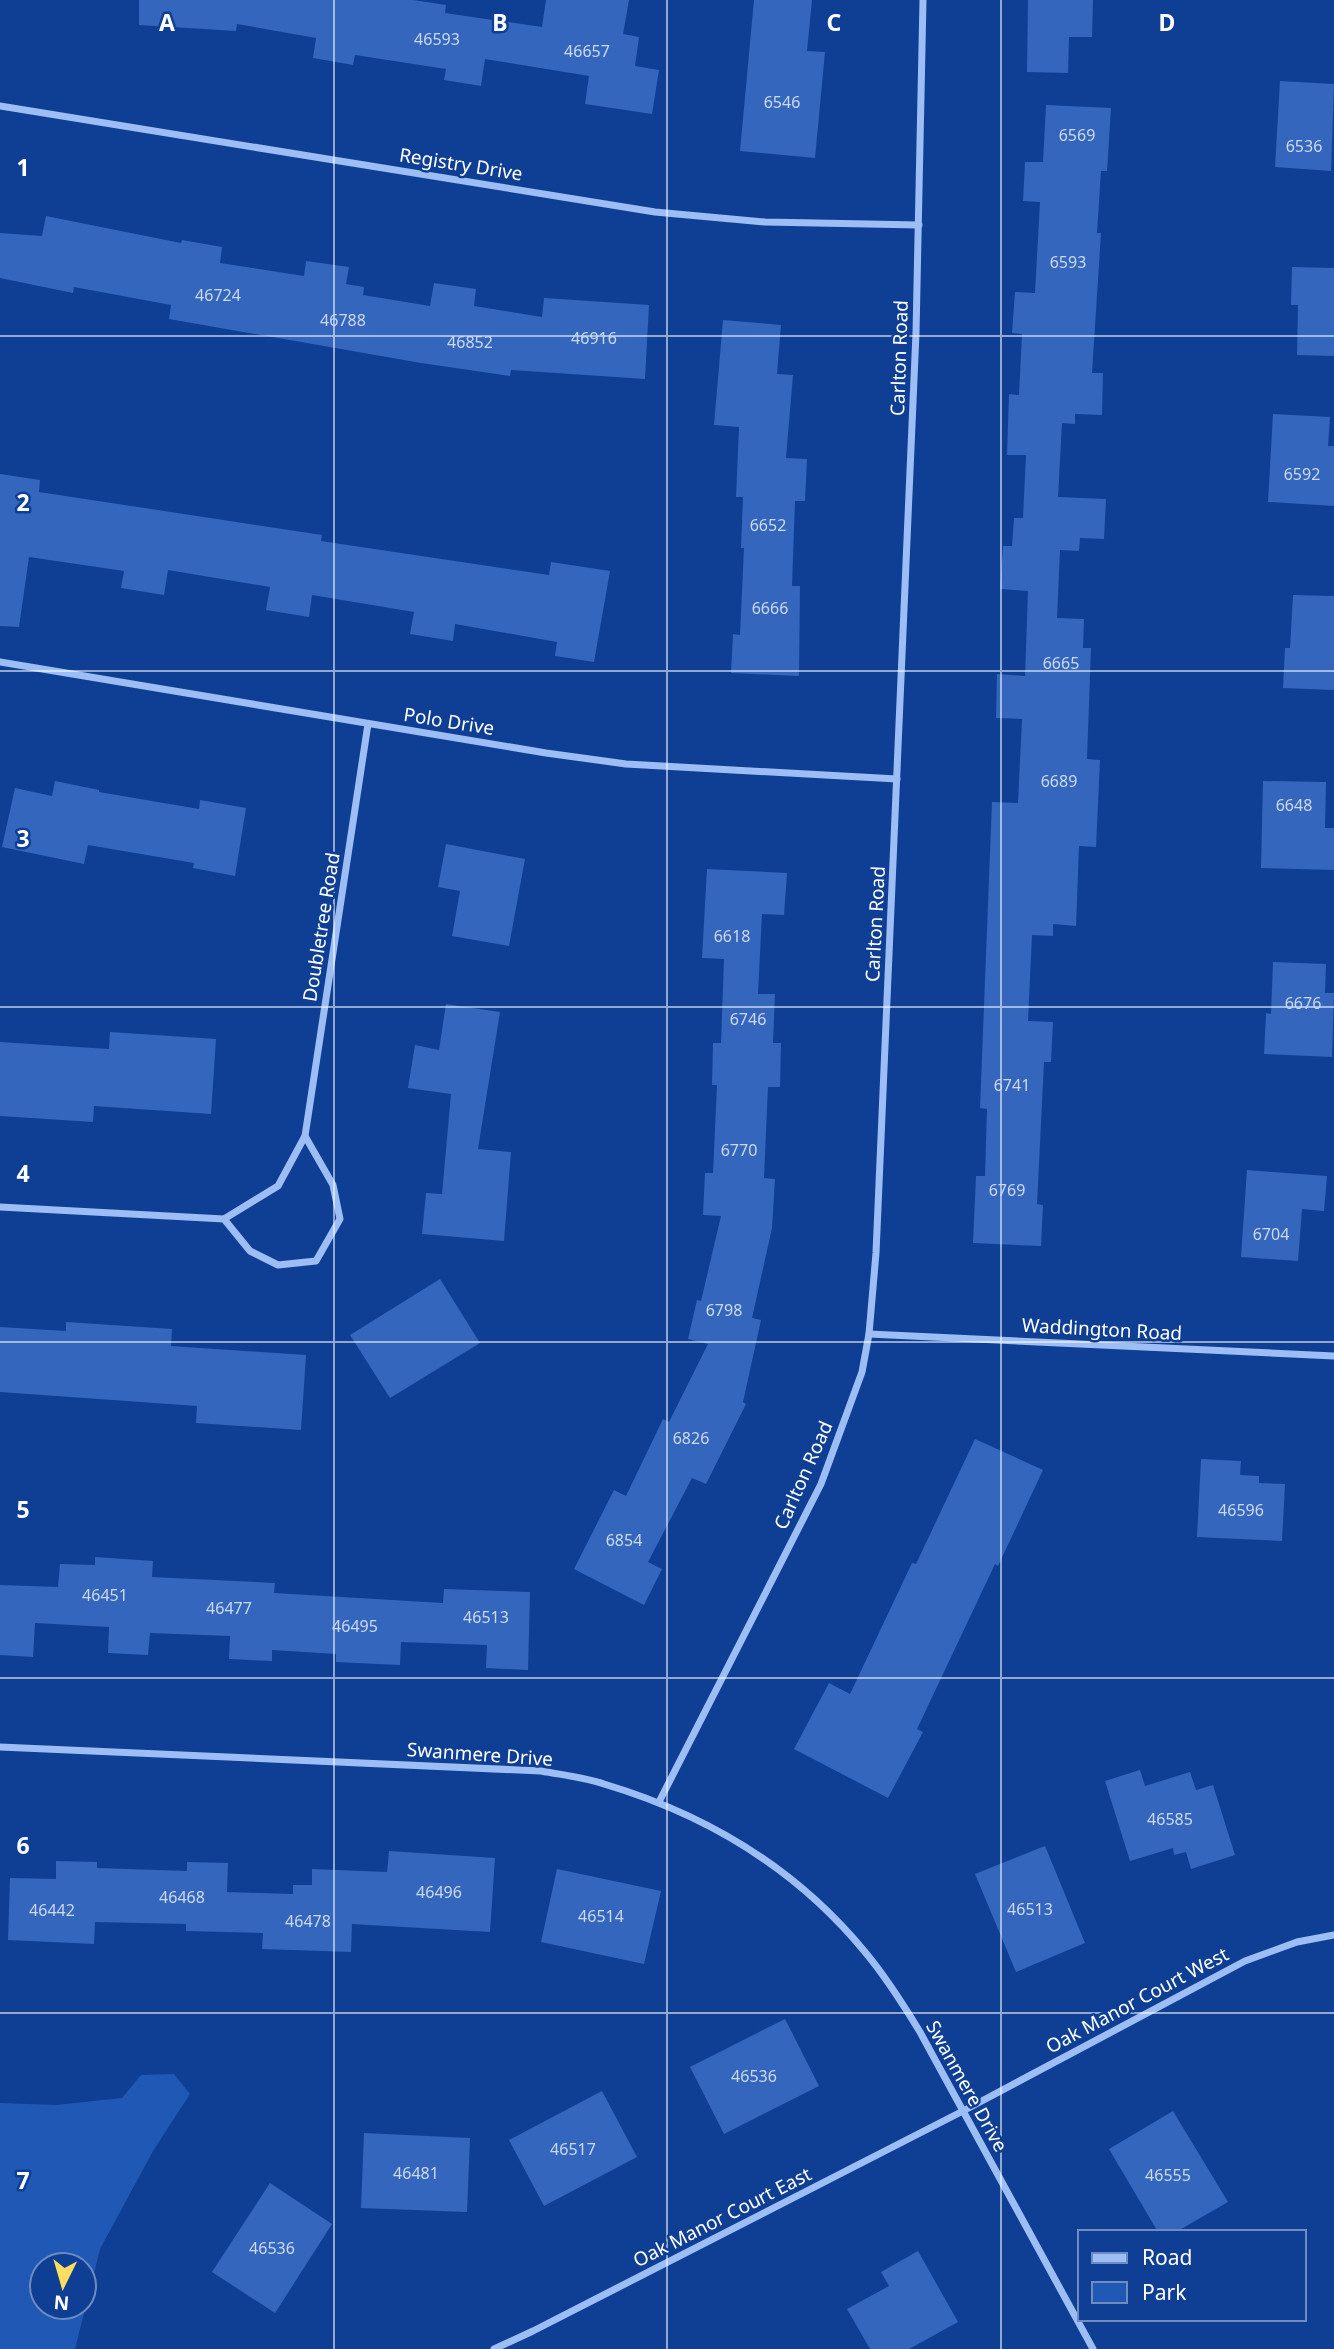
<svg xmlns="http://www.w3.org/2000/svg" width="1334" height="2349" font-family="'Noto Sans',sans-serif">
  <rect width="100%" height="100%" fill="#0f3f95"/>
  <!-- green -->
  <path fill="#2058b5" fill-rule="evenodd" d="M 174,2074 L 190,2094 L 153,2151 L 100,2249 L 75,2349 L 0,2349 L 0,2103 L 56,2105 L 122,2098 L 141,2075 ZM 42,2265 L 84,2265 L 84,2307 L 42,2307 Z"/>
  <!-- building -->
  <g fill="#3366bc">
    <path d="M 139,0 L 413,0 L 446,5 L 445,13 L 542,27 L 546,0 L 629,0 L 623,34 L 639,37 L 635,66 L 659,70 L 652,114 L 585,104 L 589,76 L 485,59 L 481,86 L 444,80 L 446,69 L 355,55 L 353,65 L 313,58 L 316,38 L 237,24 L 236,31 L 139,25 Z"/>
    <path d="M 754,0 L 812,0 L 807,51 L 825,52 L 815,158 L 740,151 Z"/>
    <path d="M 1028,0 L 1093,0 L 1092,37 L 1069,37 L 1068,73 L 1027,72 Z"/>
    <path d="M 1280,81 L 1334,84 L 1331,171 L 1275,167 Z"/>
    <path d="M 1046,105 L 1111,108 L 1107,171 L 1101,171 L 1097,233 L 1101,233 L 1092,373 L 1103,373 L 1102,415 L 1075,414 L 1075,424 L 1062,423 L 1058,497 L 1106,499 L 1104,539 L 1080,538 L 1079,551 L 1060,550 L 1057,618 L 1084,619 L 1083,648 L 1091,648 L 1087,759 L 1100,760 L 1096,847 L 1079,846 L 1076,926 L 1053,924 L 1053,936 L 1032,935 L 1028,1021 L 1053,1022 L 1051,1062 L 1044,1062 L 1037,1204 L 1043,1205 L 1041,1246 L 973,1243 L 976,1176 L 985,1176 L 987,1109 L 980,1108 L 992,802 L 1018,803 L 1022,719 L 996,718 L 997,674 L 1025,676 L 1028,591 L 1000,589 L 1003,546 L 1012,546 L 1014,518 L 1023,518 L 1026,455 L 1007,455 L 1009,394 L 1019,395 L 1022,334 L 1012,333 L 1015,292 L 1035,293 L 1040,202 L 1023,201 L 1025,162 L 1043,162 Z"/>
    <path d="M 46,216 L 181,243 L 182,240 L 222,247 L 220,263 L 304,276 L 306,261 L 349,267 L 346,284 L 364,287 L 363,295 L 430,306 L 434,283 L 476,289 L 474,306 L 542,317 L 544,298 L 649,305 L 645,379 L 511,370 L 510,376 L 421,363 L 169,319 L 171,305 L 74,287 L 73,293 L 0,278 L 0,233 L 42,236 Z"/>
    <path d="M 1292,267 L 1334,268 L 1334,356 L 1297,355 L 1298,305 L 1291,305 Z"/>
    <path d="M 723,320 L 781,325 L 777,374 L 793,375 L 786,458 L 807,459 L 805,501 L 795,501 L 792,586 L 800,586 L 799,676 L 731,673 L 733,634 L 740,635 L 744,548 L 741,548 L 743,497 L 736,497 L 739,427 L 714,425 Z"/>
    <path d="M 1273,414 L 1330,417 L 1328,446 L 1334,446 L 1334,506 L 1268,502 Z"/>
    <path d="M 0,474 L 40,480 L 39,492 L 322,535 L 321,541 L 549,575 L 551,562 L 610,571 L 594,662 L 555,656 L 557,642 L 455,624 L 453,641 L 410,634 L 414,612 L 312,595 L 309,617 L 266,610 L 270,587 L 168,570 L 164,595 L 121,588 L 124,571 L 29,557 L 19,627 L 0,626 Z"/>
    <path d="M 1293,595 L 1334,596 L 1334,690 L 1283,688 L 1285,648 L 1290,648 Z"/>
    <path d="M 55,781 L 99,790 L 99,792 L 199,809 L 200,800 L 246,808 L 235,876 L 193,868 L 194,863 L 88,845 L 84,864 L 2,847 L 15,788 L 52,796 Z"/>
    <path d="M 1263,781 L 1326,782 L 1325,828 L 1334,828 L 1334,870 L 1261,868 Z"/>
    <path d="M 446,844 L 525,859 L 509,946 L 452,936 L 460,891 L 438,887 Z"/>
    <path d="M 707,869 L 787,873 L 784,915 L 762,914 L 758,994 L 775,994 L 773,1043 L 781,1043 L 780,1087 L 768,1087 L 764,1178 L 775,1179 L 772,1228 L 752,1318 L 761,1320 L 743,1402 L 746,1404 L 706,1484 L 692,1478 L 648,1562 L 662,1569 L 644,1605 L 574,1569 L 614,1490 L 626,1496 L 663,1419 L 669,1422 L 708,1344 L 688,1339 L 697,1300 L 701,1301 L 721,1216 L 703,1215 L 705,1173 L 713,1173 L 717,1085 L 712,1085 L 713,1043 L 721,1043 L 724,959 L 702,958 Z"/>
    <path d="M 1273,962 L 1326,964 L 1325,993 L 1334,993 L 1332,1057 L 1264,1054 L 1266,1013 L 1271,1014 Z"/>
    <path d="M 446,1004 L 500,1012 L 478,1149 L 511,1152 L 504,1241 L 422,1234 L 426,1193 L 442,1194 L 451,1094 L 408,1088 L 415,1045 L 439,1050 Z"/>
    <path d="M 110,1032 L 216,1039 L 211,1114 L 94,1106 L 93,1122 L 0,1116 L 0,1042 L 109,1049 Z"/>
    <path d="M 1247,1170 L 1327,1176 L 1324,1211 L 1302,1209 L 1298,1261 L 1241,1257 Z"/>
    <path d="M 440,1279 L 480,1343 L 390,1398 L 350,1335 Z"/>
    <path d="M 66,1322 L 172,1329 L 171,1346 L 306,1355 L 301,1430 L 196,1423 L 197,1406 L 0,1392 L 0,1327 L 66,1331 Z"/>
    <path d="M 975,1439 L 1043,1470 L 998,1566 L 995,1564 L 917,1729 L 923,1732 L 888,1798 L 794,1749 L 829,1683 L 850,1694 L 912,1563 L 916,1564 Z"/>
    <path d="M 1201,1459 L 1241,1461 L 1240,1475 L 1259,1476 L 1259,1483 L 1285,1484 L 1282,1541 L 1197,1537 Z"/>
    <path d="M 95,1557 L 153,1561 L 152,1577 L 275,1583 L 274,1593 L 443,1603 L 444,1589 L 530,1592 L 528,1670 L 486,1668 L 487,1645 L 401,1642 L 400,1665 L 336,1662 L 336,1654 L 272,1650 L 272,1661 L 229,1659 L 230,1636 L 150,1633 L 148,1655 L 108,1653 L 109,1627 L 35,1623 L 33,1657 L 0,1655 L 0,1585 L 58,1587 L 60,1564 L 95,1565 Z"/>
    <path d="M 1140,1770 L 1145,1786 L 1190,1772 L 1196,1790 L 1213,1785 L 1235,1855 L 1191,1869 L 1186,1852 L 1174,1855 L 1173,1848 L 1130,1861 L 1105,1781 Z"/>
    <path d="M 1045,1846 L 1085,1943 L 1016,1972 L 975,1874 Z"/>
    <path d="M 389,1851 L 495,1858 L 490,1932 L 352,1924 L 351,1952 L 262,1949 L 263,1933 L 186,1931 L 186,1924 L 95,1922 L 94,1944 L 8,1940 L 10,1878 L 56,1879 L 56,1861 L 97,1862 L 97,1868 L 187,1871 L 187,1862 L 228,1863 L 227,1892 L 293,1894 L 293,1885 L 312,1885 L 312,1869 L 387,1872 Z"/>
    <path d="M 557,1869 L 661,1891 L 644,1964 L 541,1942 Z"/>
    <path d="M 785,2019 L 819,2086 L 724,2134 L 690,2067 Z"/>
    <path d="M 602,2091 L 637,2157 L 544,2206 L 509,2140 Z"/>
    <path d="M 1173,2111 L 1228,2202 L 1176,2232 L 1158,2232 L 1109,2149 Z"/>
    <path d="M 364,2133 L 470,2138 L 467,2212 L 361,2208 Z"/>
    <path d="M 270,2183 L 332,2224 L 275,2313 L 212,2272 Z"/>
    <path d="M 918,2251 L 958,2322 L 909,2349 L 870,2349 L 847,2309 L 889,2286 L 881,2272 Z"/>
  </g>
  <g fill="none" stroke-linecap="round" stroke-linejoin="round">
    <!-- minor -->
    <g stroke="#9dbef4" stroke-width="7">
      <path d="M 0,106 L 655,212 L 765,222 L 919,225"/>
      <path d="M 0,662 L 546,753 L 626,764 L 897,779"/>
      <path d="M 0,1207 L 224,1219 L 250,1251 L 278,1265 L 316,1261 L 340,1219 L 333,1185 L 305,1136 L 368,724"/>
      <path d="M 224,1219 L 278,1186 L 305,1136"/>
      <path d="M 869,1334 L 1334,1356"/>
      <path d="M 0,1747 L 541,1771 C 562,1775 584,1777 604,1784 C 708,1815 796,1868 865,1952 C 886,1977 903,2004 920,2032 L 1093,2349"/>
      <path d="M 659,1802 L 821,1484 L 862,1372 L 869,1334 L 876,1253 L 916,333 L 923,0"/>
      <path d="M 494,2349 L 533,2331 L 963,2111 L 1245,1961 L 1297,1942 L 1334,1935"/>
    </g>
  </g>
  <!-- grid -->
  <path fill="none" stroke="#fff" stroke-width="2" stroke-opacity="0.55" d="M 334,0 L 334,2349M 667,0 L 667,2349M 1001,0 L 1001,2349M 0,336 L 1334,336M 0,671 L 1334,671M 0,1007 L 1334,1007M 0,1342 L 1334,1342M 0,1678 L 1334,1678M 0,2013 L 1334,2013"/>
  <g text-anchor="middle" stroke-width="5" stroke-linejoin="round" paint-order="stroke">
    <!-- number labels -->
    <g font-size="16" fill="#ccd9ee">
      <text x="437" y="45">46593</text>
      <text x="587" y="57">46657</text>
      <text x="782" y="108">6546</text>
      <text x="1077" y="141">6569</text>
      <text x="1304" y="152">6536</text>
      <text x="1068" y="268">6593</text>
      <text x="218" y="301">46724</text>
      <text x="343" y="326">46788</text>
      <text x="594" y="344">46916</text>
      <text x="470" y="348">46852</text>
      <text x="1302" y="480">6592</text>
      <text x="768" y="531">6652</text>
      <text x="770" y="614">6666</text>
      <text x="1061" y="669">6665</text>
      <text x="1059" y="787">6689</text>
      <text x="1294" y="811">6648</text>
      <text x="732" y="942">6618</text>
      <text x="1303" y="1009">6676</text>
      <text x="748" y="1025">6746</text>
      <text x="1012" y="1091">6741</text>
      <text x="739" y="1156">6770</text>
      <text x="1007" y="1196">6769</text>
      <text x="1271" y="1240">6704</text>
      <text x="724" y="1316">6798</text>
      <text x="691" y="1444">6826</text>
      <text x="1241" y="1516">46596</text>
      <text x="624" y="1546">6854</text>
      <text x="105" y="1601">46451</text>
      <text x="229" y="1614">46477</text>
      <text x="486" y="1623">46513</text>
      <text x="355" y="1632">46495</text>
      <text x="1170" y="1825">46585</text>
      <text x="439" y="1898">46496</text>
      <text x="182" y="1903">46468</text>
      <text x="1030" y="1915">46513</text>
      <text x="52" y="1916">46442</text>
      <text x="601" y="1922">46514</text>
      <text x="308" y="1927">46478</text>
      <text x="754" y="2082">46536</text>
      <text x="573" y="2155">46517</text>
      <text x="416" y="2179">46481</text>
      <text x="1168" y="2181">46555</text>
      <text x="272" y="2254">46536</text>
    </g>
    <!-- street labels -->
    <g font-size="19" fill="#fff" stroke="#0f3f95">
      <text transform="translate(461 164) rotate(9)" y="7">Registry Drive</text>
      <text transform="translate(899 358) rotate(-88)" y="7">Carlton Road</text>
      <text transform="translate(449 721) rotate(9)" y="7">Polo Drive</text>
      <text transform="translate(875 924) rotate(-87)" y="7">Carlton Road</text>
      <text transform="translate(321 927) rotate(-81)" y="7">Doubletree Road</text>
      <text transform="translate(1102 1329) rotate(3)" y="7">Waddington Road</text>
      <text transform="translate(803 1475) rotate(-66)" y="7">Carlton Road</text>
      <text transform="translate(480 1754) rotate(4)" y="7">Swanmere Drive</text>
      <text transform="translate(1137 2000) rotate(-28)" y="7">Oak Manor Court West</text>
      <text transform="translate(967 2086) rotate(61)" y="7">Swanmere Drive</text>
      <text transform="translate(722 2217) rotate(-27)" y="7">Oak Manor Court East</text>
    </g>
  </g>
  <g font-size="23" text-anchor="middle" font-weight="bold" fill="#fff" stroke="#0f3f95" stroke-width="5" stroke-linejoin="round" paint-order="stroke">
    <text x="167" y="31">A</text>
    <text x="500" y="31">B</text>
    <text x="834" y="31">C</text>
    <text x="1167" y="31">D</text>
    <text x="23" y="176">1</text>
    <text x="23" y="511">2</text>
    <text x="23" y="847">3</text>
    <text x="23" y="1182">4</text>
    <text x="23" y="1518">5</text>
    <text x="23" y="1854">6</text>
    <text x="23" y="2189">7</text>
  </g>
  <!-- legend -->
  <rect x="1078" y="2230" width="228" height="91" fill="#0f3f95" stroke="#6f8cbf" stroke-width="2"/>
  <rect x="1092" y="2253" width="35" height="10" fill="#9dbef4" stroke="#6f8cbf" stroke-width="2"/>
  <text x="1142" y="2265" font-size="21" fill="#ffffff">Road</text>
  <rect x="1092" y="2282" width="35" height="21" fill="#2058b5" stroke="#6f8cbf" stroke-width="2"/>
  <text x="1142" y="2300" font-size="21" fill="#ffffff">Park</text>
  <!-- north arrow -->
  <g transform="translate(63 2286) rotate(185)"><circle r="33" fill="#0f3f95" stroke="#6f8cbf" stroke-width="2"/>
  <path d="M0-5L12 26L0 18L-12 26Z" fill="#ffdd60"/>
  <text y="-10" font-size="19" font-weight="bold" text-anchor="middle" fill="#ffffff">N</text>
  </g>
</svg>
